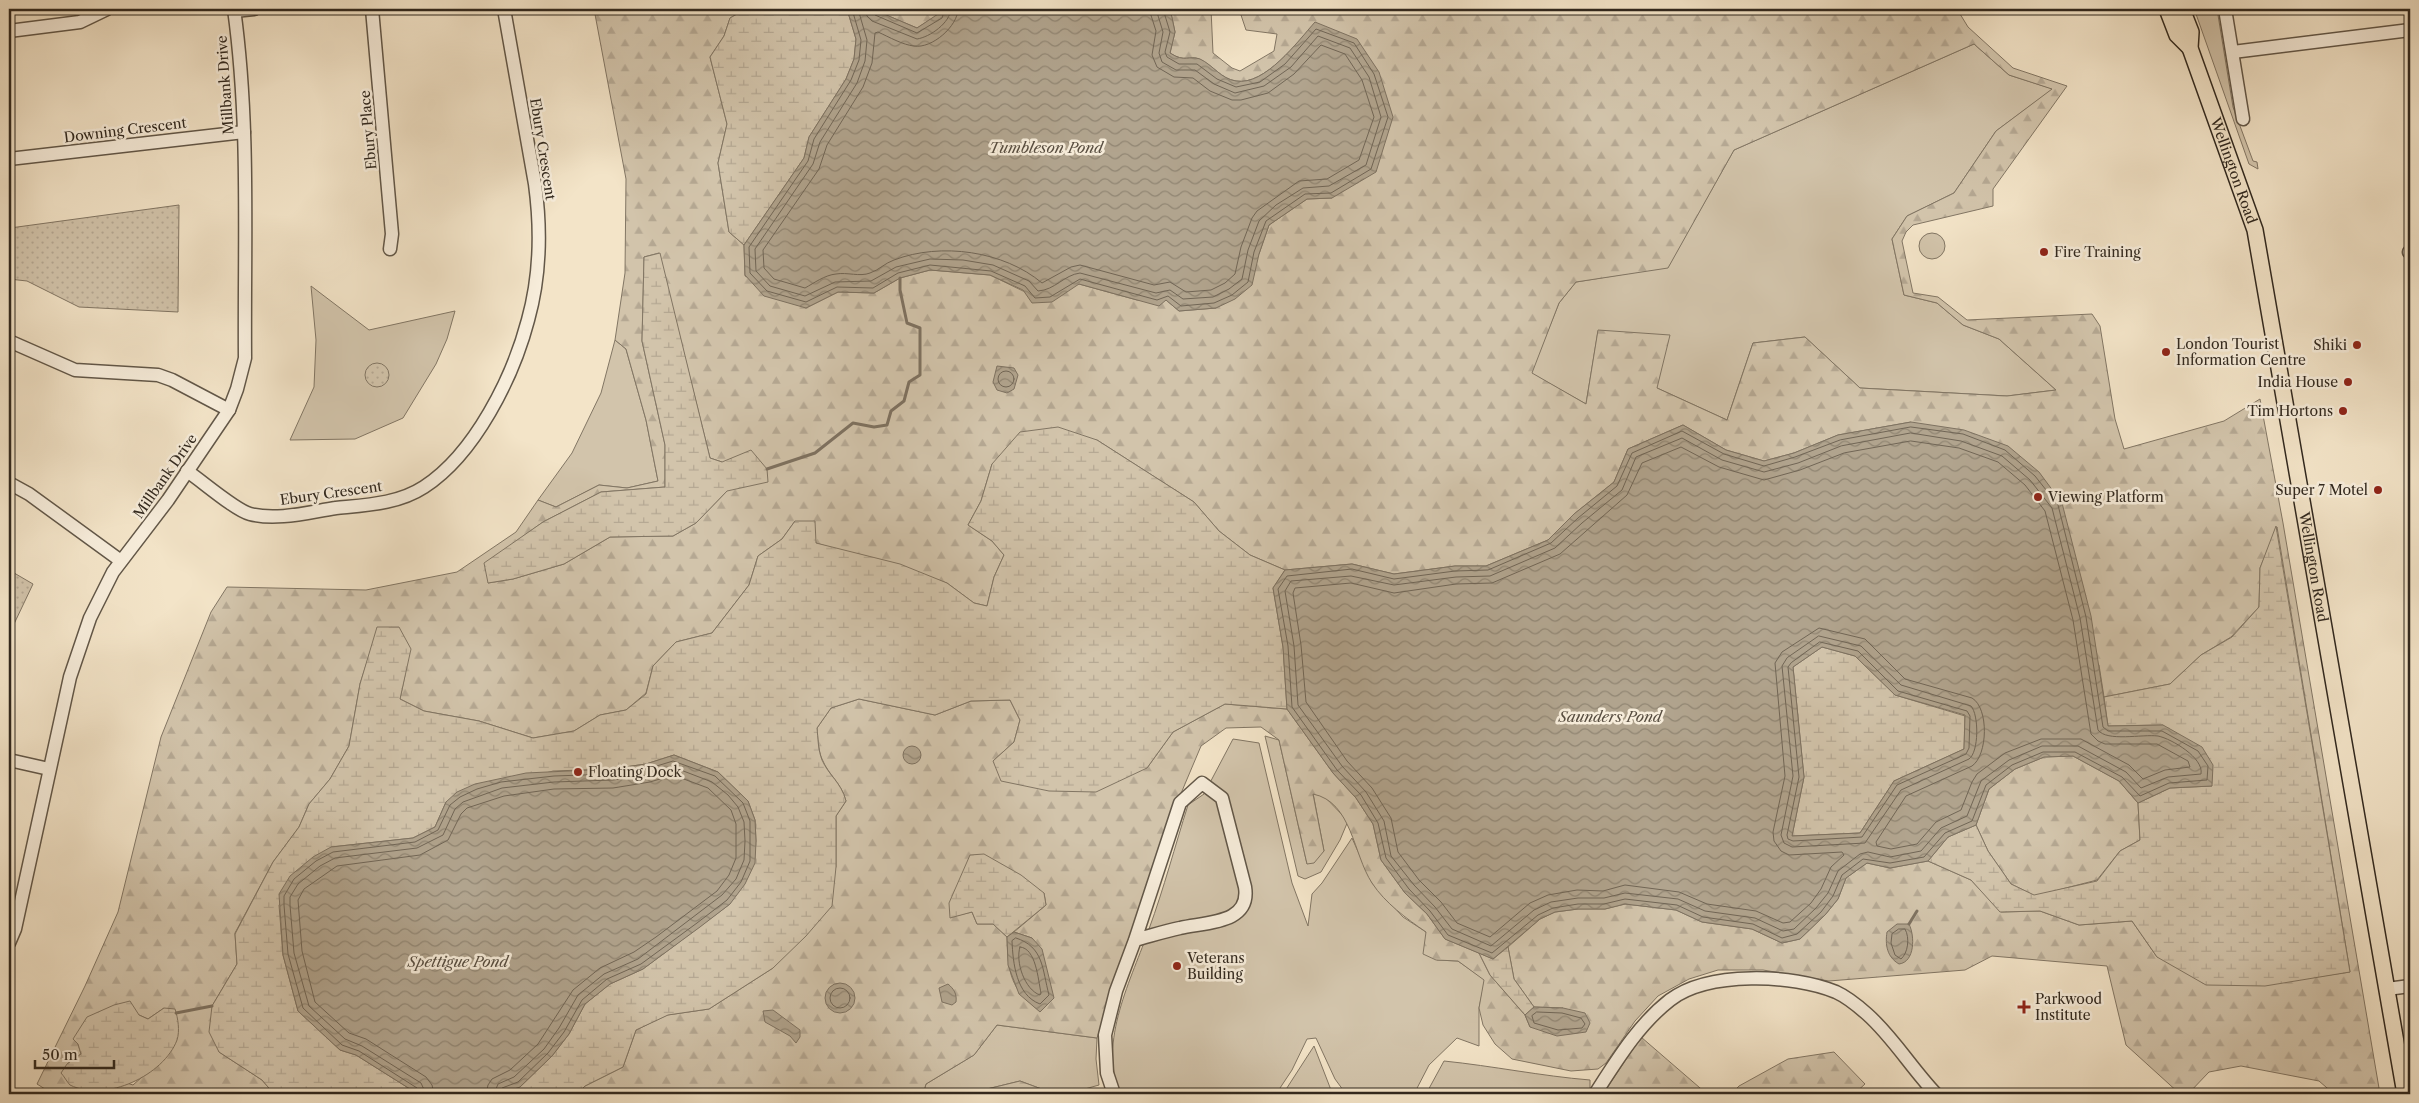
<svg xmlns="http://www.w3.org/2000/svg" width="2419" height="1103" font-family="'Libre Caslon Text',serif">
  <defs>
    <pattern id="forest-firs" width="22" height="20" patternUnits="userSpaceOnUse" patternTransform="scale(1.25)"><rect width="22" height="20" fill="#d2c4ab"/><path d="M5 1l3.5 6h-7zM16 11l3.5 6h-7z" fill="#b5a893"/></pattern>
    <pattern id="wetland-marsh" width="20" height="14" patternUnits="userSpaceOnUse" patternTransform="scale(1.25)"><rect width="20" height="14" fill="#d2c4ab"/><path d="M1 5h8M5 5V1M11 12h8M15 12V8" fill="none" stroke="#b5a893"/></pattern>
    <pattern id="park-dots" width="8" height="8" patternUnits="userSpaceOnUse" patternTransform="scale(1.25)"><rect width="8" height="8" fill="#d2c4ab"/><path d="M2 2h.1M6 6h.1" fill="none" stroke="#b5a893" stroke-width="1.8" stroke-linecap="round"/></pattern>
    <pattern id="water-waves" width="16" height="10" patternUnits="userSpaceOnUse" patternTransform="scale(1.25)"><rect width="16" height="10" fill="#b1a48e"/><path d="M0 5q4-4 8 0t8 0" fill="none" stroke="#918673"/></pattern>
  </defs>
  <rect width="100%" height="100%" fill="#f3e4c8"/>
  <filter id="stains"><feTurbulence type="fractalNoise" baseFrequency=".004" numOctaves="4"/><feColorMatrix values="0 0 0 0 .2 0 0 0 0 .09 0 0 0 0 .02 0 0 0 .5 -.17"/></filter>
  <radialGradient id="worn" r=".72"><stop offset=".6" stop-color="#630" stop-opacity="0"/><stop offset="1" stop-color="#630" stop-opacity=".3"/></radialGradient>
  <!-- grass -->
  <g fill="#d2c4ab" stroke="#827664">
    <path d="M 2190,9 L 2217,9 L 2233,107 L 2253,161 L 2257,162 L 2258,169 L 2249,164 L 2196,14 Z"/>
    <path d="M 1974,44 L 2009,75 L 2053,89 L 1996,131 L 1954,193 L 1907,216 L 1892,239 L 1904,295 L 1937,303 L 1963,325 L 1999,339 L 2056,390 L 2007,396 L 1860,388 L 1805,337 L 1753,343 L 1727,420 L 1657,388 L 1598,331 L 1586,404 L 1531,373 L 1559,303 L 1576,282 L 1668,267 L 1734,150 Z"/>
    <circle cx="1932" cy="246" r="13"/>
    <path d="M 311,286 L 369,330 L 455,311 L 447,339 L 436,364 L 403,418 L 355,439 L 290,440 L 314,387 L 316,340 Z"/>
    <path d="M 615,340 L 626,349 L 646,420 L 658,481 L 627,488 L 599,485 L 556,507 L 538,500 L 572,453 L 601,393 Z"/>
    <path d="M 1265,736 L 1279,740 L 1307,864 L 1324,851 L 1313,793 L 1324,796 L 1348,821 L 1340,840 L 1321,872 L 1305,879 L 1298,876 Z"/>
    <path d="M 1233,739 L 1259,743 L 1292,883 L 1308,926 L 1312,894 L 1322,883 L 1352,838 L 1372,883 L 1403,917 L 1426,932 L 1437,960 L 1458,961 L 1485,980 L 1479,1008 L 1479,1046 L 1457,1038 L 1429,1065 L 1414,1094 L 1346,1094 L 1335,1079 L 1316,1038 L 1307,1039 L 1292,1070 L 1276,1094 L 1121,1094 C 1096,1044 1133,976 1149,929 C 1164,888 1175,846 1188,805 L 1204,794 Z"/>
    <path d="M 997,1025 L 1097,1038 L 1096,1059 L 1099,1085 L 1067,1094 L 1055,1094 L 1020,1081 L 983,1090 L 979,1094 L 923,1094 L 926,1084 L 974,1055 Z"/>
    <path d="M 1314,1046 L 1331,1090 L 1283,1094 Z"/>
    <path d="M 1444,1061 C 1493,1066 1541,1076 1590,1080 L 1590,1091 L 1588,1094 L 1426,1094 Z"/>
  </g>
  <!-- forest -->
  <g fill="url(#forest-firs)" stroke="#827664" fill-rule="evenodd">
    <path d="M 594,9 L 746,9 L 730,18 L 724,36 L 710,57 L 727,124 L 718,163 L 729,232 L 744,245 L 745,276 L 806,308 L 838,292 L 874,293 L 900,278 L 930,270 L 990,275 L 1023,291 L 1079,284 L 1137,300 L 1166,300 L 1179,311 L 1216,308 L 1259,254 L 1269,225 L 1307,199 L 1332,198 L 1315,23 C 1298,41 1265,86 1236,81 C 1221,79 1213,65 1199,59 C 1189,55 1185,63 1170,53 L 1175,32 L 1171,13 L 1165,9 L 1211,9 L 1213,53 L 1232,68 L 1240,71 L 1274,51 L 1277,34 L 1246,30 L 1239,9 L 1957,9 L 1968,27 L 2013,68 L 2067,86 L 1993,189 L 1993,206 L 1913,225 L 1906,232 L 1902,241 L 1913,293 L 1938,297 L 1967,320 L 2092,314 L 2100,326 L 2115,419 L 2124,449 L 2224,421 L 2260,399 L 2283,523 L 2380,1094 L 2334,1094 L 2319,1081 L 2241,1066 L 2209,1072 L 2188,1094 L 2180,1094 L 2126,1045 L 2107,966 L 1992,956 L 1965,970 L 1829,981 L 1763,970 L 1718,970 L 1689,979 L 1658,996 L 1635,1021 L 1606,1063 L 1598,1069 L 1571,1071 L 1512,1059 L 1495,1044 L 1483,1025 L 1479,1008 L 1484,980 L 1458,961 L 1436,960 L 1423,954 L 1426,932 C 1407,919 1385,903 1372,883 C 1353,854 1352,802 1313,794 L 1324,851 L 1314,863 L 1307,864 L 1279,740 L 1261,727 L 1226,728 L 1201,746 L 1166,829 L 1097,1038 L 997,1025 L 974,1055 L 926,1084 L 923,1094 L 577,1094 L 585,1086 L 623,1067 L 636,1030 L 667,1015 L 709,1009 L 773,968 L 836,867 L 836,816 L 846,801 C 841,782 829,776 822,759 C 818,750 818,738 817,728 L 831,708 L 859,699 L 935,715 L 971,701 L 1010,700 L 1020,720 L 1014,742 L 993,761 L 1147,768 L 1173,732 L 1225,704 L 1287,709 L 1333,773 L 1356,798 L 1373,824 L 1381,860 L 1405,893 L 1427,914 L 1445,939 L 1479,953 L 1490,975 L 1525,1015 L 1530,1027 L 1563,1008 L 1534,1007 L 1514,979 L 1508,947 L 1540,919 L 1555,912 L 1578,909 L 1605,909 L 1625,904 L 1676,910 L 1702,922 L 1752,929 L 1782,943 L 1800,939 L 1825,915 L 1838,899 L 1846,878 L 1867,863 L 1890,868 L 1928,861 L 1971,880 L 2001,912 L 2040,911 L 2079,925 L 2132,921 L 2157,957 L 2308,978 L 2350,972 L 2277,527 L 2260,568 L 2259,607 L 2231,637 L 2201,655 L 2170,684 L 2104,697 L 2099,665 L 1911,422 L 1838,435 L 1794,453 L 1764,461 L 1726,450 L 1683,425 L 1628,449 L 1614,482 L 1574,514 L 1548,540 L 1486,566 L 1455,566 L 1394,574 L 1352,564 L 1285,570 L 1250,555 L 1219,531 L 1194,502 L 1097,440 L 992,464 L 981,501 L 968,525 L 992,541 L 1004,555 L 994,577 L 987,606 L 974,603 L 947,583 L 816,543 L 795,521 L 782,539 L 758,556 L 749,585 L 712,633 L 676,642 L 653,666 L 646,693 L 626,710 L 600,715 L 574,731 L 533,738 L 479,721 L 424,711 L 400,699 L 405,675 L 378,627 L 360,684 L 349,746 L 330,779 L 309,804 L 299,827 L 273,862 L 235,933 L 237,964 L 212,1006 L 219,1052 L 262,1080 L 274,1094 L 53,1094 L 37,1084 L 85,986 L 118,912 L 161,737 L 211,612 L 227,587 L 366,590 L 457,572 L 516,532 L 538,500 L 556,507 L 599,485 L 627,488 L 658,481 L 646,420 L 626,349 L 615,340 L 625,273 L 626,179 ZM 1974,44 L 2009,75 L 2052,89 L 1996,131 L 1954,193 L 1907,216 L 1892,239 L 1904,295 L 1937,303 L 1963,325 L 1999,339 L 2056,390 L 2007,396 L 1860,388 L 1805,337 L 1753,343 L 1727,420 L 1657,388 L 1670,335 L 1598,330 L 1586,404 L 1532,373 L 1559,303 L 1576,282 L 1668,268 L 1734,150 ZM 659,253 L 710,458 L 722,462 L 727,491 L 696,523 L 673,536 L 610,537 L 564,564 L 513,579 L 488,583 L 522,537 L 543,522 L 601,492 L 665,487 L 665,445 L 642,341 L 644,257 ZM 1044,893 L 1046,905 L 1014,932 L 1032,938 L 1040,1011 C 1010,989 1008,973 1007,937 L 993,924 L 977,924 L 972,912 L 950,917 ZM 164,1008 L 177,1038 L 170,1052 L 133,1085 L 67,1064 L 81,1054 L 78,1044 L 139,1015 L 148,1019 Z"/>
    <path d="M 872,9 L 940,9 L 939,14 L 917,28 Z"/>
    <path d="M 2073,756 L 2119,781 L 2138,803 L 2140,840 L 2120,851 L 2097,880 L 2035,896 L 2011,884 L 1988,851 L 1976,825 L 1989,789 L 2015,769 L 2044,757 Z"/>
    <path d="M 1641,1037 L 1707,1094 L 1603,1094 Z"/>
    <path d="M 1834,1052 L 1865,1084 L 1854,1094 L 1731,1094 L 1739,1086 L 1788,1059 Z"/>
    <path d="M 1020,1081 L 1055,1094 L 979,1094 L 983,1090 Z"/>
  </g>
  <!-- wetland -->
  <g fill="url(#wetland-marsh)" stroke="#827664">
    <path d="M 746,9 L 847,9 L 856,39 L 854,59 L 846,79 L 809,137 L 804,158 L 744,245 L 729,232 L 718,163 L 727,124 L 710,57 L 724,36 L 730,18 Z"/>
    <path d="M 660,253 L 710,458 L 722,462 L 751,450 L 767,469 L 768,482 L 727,491 L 696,523 L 673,536 L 610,537 L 564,564 L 513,579 L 488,583 L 484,563 L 543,522 L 601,492 L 665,487 L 665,445 L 642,341 L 644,257 Z"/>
    <path d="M 1058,427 L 1097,440 L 1194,502 L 1219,531 L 1250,555 L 1285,570 L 1273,588 L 1283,647 L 1287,709 L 1225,704 L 1173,732 L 1147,768 L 1096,792 L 1049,791 L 1001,781 L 993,761 L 1014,742 L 1020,720 L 1010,700 L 971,701 L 935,715 L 859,699 L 831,708 L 817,728 C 818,738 818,750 822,760 C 829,776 841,782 846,801 L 836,816 L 836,867 L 832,906 L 806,936 L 773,968 L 709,1009 L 668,1015 L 636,1030 L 623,1067 L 585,1086 L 577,1094 L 499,1094 L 520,1087 L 552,1056 L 569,1034 L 585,1004 L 610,984 L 643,969 L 730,904 L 756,841 L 755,820 L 748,801 L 718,772 L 674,755 L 646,764 L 611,769 L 553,771 L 446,802 L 435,827 L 413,838 L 331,847 L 279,905 L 283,955 L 298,1011 L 340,1050 L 356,1055 L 418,1094 L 274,1094 L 262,1080 L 219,1052 L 209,1032 L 212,1006 L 237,964 L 235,934 L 273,862 L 299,827 L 309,804 L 330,779 L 349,746 L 360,684 L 377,627 L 399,627 L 411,649 L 400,699 L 424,711 L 479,721 L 533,738 L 574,731 L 600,715 L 626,710 L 646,694 L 653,666 L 676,642 L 712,633 L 749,585 L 758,556 L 782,539 L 795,521 L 815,521 L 816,543 L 900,564 L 947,583 L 974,603 L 987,606 L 994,577 L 1004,555 L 992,541 L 968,525 L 981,501 L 992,464 L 1020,432 Z"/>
    <path d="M 2276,526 L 2350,972 L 2265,986 L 2206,985 L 2157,957 L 2132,921 L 2079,925 L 2040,911 L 2000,912 L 1971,880 L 1928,861 L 1948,837 L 1976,825 L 1988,851 L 2011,884 L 2034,895 L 2097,881 L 2120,851 L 2140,840 L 2138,803 L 2170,788 L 2212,786 L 2163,725 L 2108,726 L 2104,697 L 2170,684 L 2201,655 L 2232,637 L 2259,607 L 2260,568 Z"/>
    <path d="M 1822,647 L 1855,656 L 1895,695 L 1965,716 L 1964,749 L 1894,781 L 1860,833 L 1792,836 L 1804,777 L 1793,667 Z"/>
    <path d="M 984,854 L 1021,875 L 1044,893 L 1046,905 L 1007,937 L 993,924 L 977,924 L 972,912 L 950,918 L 949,903 L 970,855 Z"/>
    <path d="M 1508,947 L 1514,979 L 1534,1007 L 1525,1015 L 1490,975 L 1479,953 L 1493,959 Z"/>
    <path d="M 130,1001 L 139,1015 L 148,1019 L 164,1008 L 175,1009 C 178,1018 180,1031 177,1040 C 164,1075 106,1103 70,1085 C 67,1082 64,1076 61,1073 L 67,1064 L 81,1054 L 78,1044 L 73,1039 L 87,1017 L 114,1005 Z"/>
  </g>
  <!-- park -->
  <g fill="url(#park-dots)" stroke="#827664">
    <path d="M 179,205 L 178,312 L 79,307 L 27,281 L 9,279 L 10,228 Z"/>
    <circle cx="377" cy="375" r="12"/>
    <path d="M 9,570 L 33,584 L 14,624 L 9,659 Z"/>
  </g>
  <!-- water -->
  <g fill="url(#water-waves)" stroke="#7e7261" fill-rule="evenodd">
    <path d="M 847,9 L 872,9 L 917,28 L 938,14 L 940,9 L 1165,9 L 1171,13 L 1175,32 L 1170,53 C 1185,63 1189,55 1200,59 C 1213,65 1221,79 1236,81 C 1265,86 1298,41 1315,22 L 1357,39 L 1379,72 L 1393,117 L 1376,172 L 1332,198 L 1307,199 L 1269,225 L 1259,254 L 1252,285 L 1235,299 L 1216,308 L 1179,311 L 1166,300 L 1159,306 L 1079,284 L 1052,302 L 1032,303 L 1023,290 L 990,275 L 930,270 L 900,278 L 874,293 L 838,292 L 806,308 L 764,296 L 745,275 L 744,245 L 804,158 L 809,137 L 846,79 L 854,59 L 856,39 Z"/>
    <path d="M 997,366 L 1014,368 L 1018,375 L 1014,389 L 1007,393 L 997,390 L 993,382 Z"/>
    <path d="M 1911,422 L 1964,430 L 2008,446 L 2039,472 L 2062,503 L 2091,616 L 2108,726 L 2163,725 L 2202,747 L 2213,765 L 2212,786 L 2170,788 L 2138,803 L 2119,781 L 2073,756 L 2044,757 L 2015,769 L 1989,789 L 1976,825 L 1948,837 L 1928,861 L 1890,868 L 1867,863 L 1846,878 L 1838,899 L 1825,915 L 1800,939 L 1782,943 L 1752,929 L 1702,922 L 1676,910 L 1625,904 L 1605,909 L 1578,909 L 1555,912 L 1540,919 L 1493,959 L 1445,939 L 1427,914 L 1405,893 L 1381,860 L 1373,824 L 1356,798 L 1333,773 L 1287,709 L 1283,647 L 1273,588 L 1285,570 L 1352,564 L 1394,574 L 1455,566 L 1486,566 L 1548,540 L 1574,514 L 1614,482 L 1628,449 L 1683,425 L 1726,450 L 1764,461 L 1794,453 L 1838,435 ZM 1822,647 L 1855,656 L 1895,695 L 1965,715 L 1964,749 L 1894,781 L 1860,833 L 1792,836 L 1804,777 L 1793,667 Z"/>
    <circle cx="912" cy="755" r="9"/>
    <path d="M 674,755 L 718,772 L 748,801 L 755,820 L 756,841 L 755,863 L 745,884 L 730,904 L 700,927 L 643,969 L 610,984 L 585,1004 L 569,1034 L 552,1056 L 520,1087 L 499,1094 L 418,1094 L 356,1055 L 340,1050 L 298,1011 L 283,955 L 279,894 L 290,876 L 313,857 L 331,847 L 413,838 L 435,827 L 446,802 L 457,792 L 475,784 L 526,773 L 611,769 L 646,764 Z"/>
    <path d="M 1897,924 L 1909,924 C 1915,936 1915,962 1899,964 C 1887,957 1885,945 1887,932 Z"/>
    <path d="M 1014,932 L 1032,938 L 1042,949 L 1054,998 L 1040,1012 L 1019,994 L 1008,965 L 1007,937 Z"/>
    <circle cx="840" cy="998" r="15"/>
    <path d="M 948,984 C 954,989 957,994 956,1002 L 952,1005 L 942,1002 L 939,988 Z"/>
    <path d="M 1534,1007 L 1563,1008 L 1585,1013 L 1590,1023 L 1586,1032 L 1557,1036 L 1530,1027 L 1525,1015 Z"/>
    <path d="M 773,1010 L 800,1030 L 800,1037 L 796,1043 L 790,1036 L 765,1022 L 763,1011 Z"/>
  </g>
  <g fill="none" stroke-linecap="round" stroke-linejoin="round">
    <!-- shore -->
    <g stroke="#716656" stroke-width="1">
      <path d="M 852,9 L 861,40 L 859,60 L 851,80 L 814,139 L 808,161 L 749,247 L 750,273 L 767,291 L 806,302 L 837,287 L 873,288 L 898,273 L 930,265 L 991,271 L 1025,286 L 1035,298 L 1050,297 L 1080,279 L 1157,300 L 1168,296 L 1181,306 L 1214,303 L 1232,295 L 1248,282 L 1254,252 L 1266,221 L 1305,194 L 1331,193 L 1371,169 L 1388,117 L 1374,74 L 1354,43 L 1316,29 L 1285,64 L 1260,82 L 1236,87 L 1217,79 L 1197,64 L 1179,64 L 1167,57 L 1165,52 L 1170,32 L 1163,9"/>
      <path d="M 858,9 L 867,40 L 865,61 L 857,83 L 820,142 L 813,164 L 755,249 L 756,271 L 770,286 L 805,296 L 835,282 L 871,281 L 896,267 L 930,259 L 963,260 L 993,265 L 1029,281 L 1038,291 C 1055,290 1064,275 1080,273 L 1156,293 L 1170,290 L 1183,299 L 1213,297 L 1229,289 L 1242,279 L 1248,250 L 1259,221 L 1276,205 L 1303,188 L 1329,186 L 1366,165 L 1381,117 L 1369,77 L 1350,48 L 1318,36 L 1291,67 L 1264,86 L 1235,93 L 1214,84 L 1195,70 L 1176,70 L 1162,62 L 1159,53 L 1163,32 L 1156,9"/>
      <path d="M 865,9 L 867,16 L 872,21 L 917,39 C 930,37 950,23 951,9"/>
      <path d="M 872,9 L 875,15 L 917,33 L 942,18 L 945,9"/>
      <path d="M 958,9 C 958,26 932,49 914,46 C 903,45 889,37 878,32 L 875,33 L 872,63 L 863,87 L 827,145 L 819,169 L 763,250 L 764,268 L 774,279 L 805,288 C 814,283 825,275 836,274 C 847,272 860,277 870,273 C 879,270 885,263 894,260 C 941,242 1004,251 1042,283 L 1071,267 L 1080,265 L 1154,285 L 1170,282 L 1186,292 L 1211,290 L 1225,283 L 1235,274 L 1241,247 L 1252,218 L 1257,211 L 1299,181 L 1327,179 L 1359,160 L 1374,117 L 1362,80 L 1345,54 L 1321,45 L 1294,74 L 1268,93 L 1241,100 L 1232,100 L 1210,91 L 1193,78 L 1174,77 L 1157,67 L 1152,55 L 1156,31 L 1149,9"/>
      <circle cx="1006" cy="379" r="8"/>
      <path d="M 1911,427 L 1963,434 L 2005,450 L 2035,476 L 2058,505 L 2086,617 L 2103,727 L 2108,731 L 2162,731 L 2198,751 L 2208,766 L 2207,780 L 2169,783 L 2140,796 L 2122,777 L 2075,752 L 2043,752 L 2012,765 L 1986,785 L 1972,821 L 1945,833 L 1924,857 L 1890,863 L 1863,859 L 1842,875 L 1833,896 L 1821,912 L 1797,934 L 1782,938 L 1753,924 L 1703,917 L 1677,905 L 1625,899 L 1604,904 L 1578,904 L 1553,908 L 1538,915 L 1492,953 L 1448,935 L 1430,911 L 1409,889 L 1386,858 L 1378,823 L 1361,795 L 1337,770 L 1292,707 L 1288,646 L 1278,589 L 1287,576 L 1352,569 L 1394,579 L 1455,571 L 1488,570 L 1551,543 L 1578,518 L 1617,486 L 1632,453 L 1682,431 L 1724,454 L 1764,466 L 1795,457 L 1840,440 Z"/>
      <path d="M 1911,433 L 1961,441 L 2002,456 L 2030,480 L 2052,508 L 2080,618 L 2098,730 C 2107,742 2142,734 2158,736 C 2172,739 2204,758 2201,774 L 2168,777 L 2141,788 L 2126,772 L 2078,746 L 2042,746 L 2009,760 L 1981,781 L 1967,816 L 1941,828 L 1921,851 L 1890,857 L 1868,852 L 1860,854 L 1838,871 L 1828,893 L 1816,908 L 1794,929 L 1783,931 L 1755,918 L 1705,911 L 1678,899 L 1625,893 L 1604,898 L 1578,898 L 1551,902 L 1534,910 L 1491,946 L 1452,929 L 1435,907 L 1414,885 L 1391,856 L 1384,821 L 1366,792 L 1342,766 L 1298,705 L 1294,646 L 1285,591 L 1291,581 L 1351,576 L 1394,585 L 1456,577 L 1490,576 L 1555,548 L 1582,523 L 1622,490 L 1636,457 L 1682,438 L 1722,460 L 1764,472 L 1798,463 L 1841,446 Z"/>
      <path d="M 1911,441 L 1959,448 L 1998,462 L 2025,485 L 2045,511 L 2073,620 L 2091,734 L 2098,741 L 2105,744 L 2157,744 L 2188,761 L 2190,767 L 2165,770 L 2143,779 L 2129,765 L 2081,739 L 2041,739 L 2005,753 L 1977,774 L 1972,782 L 1961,810 L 1936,822 L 1917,844 L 1891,849 L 1877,846 L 1876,842 L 1906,796 L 1972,766 C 1988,755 1989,708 1972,698 L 1905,679 L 1865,639 L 1819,628 L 1782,652 L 1775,663 L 1785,776 L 1773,832 L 1774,841 L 1781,851 L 1789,855 L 1842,852 L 1844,855 L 1831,867 L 1821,889 L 1811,903 L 1790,922 L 1783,923 L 1756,911 L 1707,904 L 1679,892 L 1625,885 L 1603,891 L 1577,890 L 1548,895 L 1530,903 L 1490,937 L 1457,923 L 1441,902 L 1419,880 L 1398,852 L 1391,818 L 1372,788 L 1347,761 L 1306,702 L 1301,645 L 1293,593 L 1295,588 L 1351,583 L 1394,593 L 1456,584 L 1492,583 L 1560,554 L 1627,495 L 1642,463 L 1681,447 L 1719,467 L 1764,480 L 1800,470 L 1844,453 Z"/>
      <path d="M 1819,636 L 1861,646 L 1901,685 L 1971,706 C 1979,715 1979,752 1969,759 L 1901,790 L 1865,843 L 1792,847 L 1784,843 L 1781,835 L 1793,776 L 1782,666 L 1787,658 Z"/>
      <path d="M 1820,642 L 1858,651 L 1898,691 L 1967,711 L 1970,716 L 1969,748 L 1966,754 L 1897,785 L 1862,837 L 1793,841 L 1788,839 L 1787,835 L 1799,777 L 1788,667 L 1791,663 Z"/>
      <path d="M 1899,929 L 1905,929 C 1910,938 1908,953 1901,959 L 1895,955 L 1891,943 L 1892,934 Z"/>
      <path d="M 1016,938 C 1044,947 1042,969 1049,995 L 1040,1004 C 1016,995 1013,963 1012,941 Z"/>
      <path d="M 1020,947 C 1036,948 1038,979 1041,993 L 1040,995 C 1025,990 1015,962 1020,947 Z"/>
      <circle cx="840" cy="998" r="10"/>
      <path d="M 1537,1012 L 1562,1013 L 1581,1018 L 1585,1024 L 1582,1028 L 1558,1030 L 1534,1023 L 1532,1016 Z"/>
      <path d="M 420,1094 L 417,1088 L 359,1051 L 342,1045 L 303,1008 L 288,954 L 284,905 L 284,896 L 294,879 L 316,861 L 333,852 L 415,842 L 438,830 L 450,805 L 460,797 L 477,789 L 501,782 L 554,776 L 612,774 L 647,769 L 673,761 L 715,776 L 743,803 L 750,821 L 750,861 L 741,882 L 727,900 L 697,923 L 641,964 L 607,979 L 582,1000 L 564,1032 L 548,1053 L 518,1082 L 502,1088 L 500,1094"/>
      <path d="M 426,1094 L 421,1083 L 362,1046 L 345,1039 L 309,1006 L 294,953 L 290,905 L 290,897 L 298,884 L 320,866 L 335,858 L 417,848 L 443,835 L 455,809 L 463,802 L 502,788 L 554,782 L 613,780 L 648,775 L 673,767 L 712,782 L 728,795 L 738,807 L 744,822 L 745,841 L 744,860 L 736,879 L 722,895 L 638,959 L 604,974 L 578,995 L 559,1028 L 544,1049 L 514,1077 L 498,1084 L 494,1094"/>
      <path d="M 434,1094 L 432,1085 L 426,1077 L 366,1039 L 349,1033 L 315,1002 L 302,951 L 298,900 L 304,889 L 337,866 L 420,855 L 448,840 L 461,814 L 467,808 L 504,796 L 554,789 L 613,788 L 650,782 L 673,775 L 708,788 L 731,810 L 736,824 L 736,858 L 729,875 L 717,891 L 656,937 L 634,952 L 600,968 L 573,990 L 538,1044 L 510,1070 L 492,1079 L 488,1085 L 486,1094"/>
    </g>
    <!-- stream -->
    <g stroke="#7e7261" stroke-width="3">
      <path d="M 767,469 L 815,453 L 853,423 L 874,427 L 887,425 L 891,411 L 904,401 L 909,382 L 920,375 L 920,328 L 907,323 L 900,290 L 900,278"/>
      <path d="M 1909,924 L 1917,911"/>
      <path d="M 176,1013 L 212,1006"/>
    </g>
    <defs>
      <g id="minor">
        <path d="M 372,9 L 392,234 L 390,249"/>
        <path d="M 2225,9 L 2243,119"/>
        <path d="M 234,11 L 254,9"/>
        <path d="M 9,31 L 80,22 L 107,9"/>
        <path d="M 2233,52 L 2410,30"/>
        <path d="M 9,159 L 244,132"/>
        <path d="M 2409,252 L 2410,253"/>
        <path d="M 9,341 L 75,370 L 158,375 L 172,380 L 229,410"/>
        <path d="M 187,471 C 202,481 235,510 250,514 C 277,521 309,512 336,508 C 366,505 398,504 424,487 C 475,454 513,377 528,320 C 540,277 541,228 535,184 L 504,9"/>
        <path d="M 9,483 L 29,494 L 121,561"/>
        <path d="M 9,760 L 49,769"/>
        <path d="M 9,943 L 15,929 L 70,677 L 90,618 L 113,572 L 168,500 L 229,410 L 237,389 L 245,358 C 244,242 250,124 234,9"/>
        <path d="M 2387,989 L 2410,986"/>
        <path d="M 1114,1094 L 1107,1073 L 1105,1035 L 1116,991 L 1135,940 L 1180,803 L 1202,783 L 1222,798 L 1245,887 C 1251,924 1206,922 1180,928 C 1165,931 1150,936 1135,940"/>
        <path d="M 1595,1094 C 1617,1060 1638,1025 1670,1000 C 1708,971 1793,974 1836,992 C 1847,997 1858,1006 1867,1014 C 1893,1037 1912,1069 1936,1094"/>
      </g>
      <g id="major">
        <path d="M 2167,9 L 2177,35 L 2190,48"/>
        <path id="s1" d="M 2182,9 L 2191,32 L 2190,48 L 2255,230 L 2405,1094"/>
      </g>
    </defs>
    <!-- minor casing -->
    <use href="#minor" stroke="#625748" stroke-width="15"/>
    <!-- major casing -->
    <use href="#major" stroke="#31281e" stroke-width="18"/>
    <!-- minor -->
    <use href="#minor" stroke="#f7eddb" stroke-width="12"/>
    <!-- major -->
    <use href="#major" stroke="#f3e4c8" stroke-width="15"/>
  </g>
  <!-- markers -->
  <g fill="#8f2418" stroke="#f7eddb" stroke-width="2">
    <circle cx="2044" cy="252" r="5"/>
    <circle cx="2357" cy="345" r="5"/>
    <circle cx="2166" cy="352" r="5"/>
    <circle cx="2348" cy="382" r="5"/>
    <circle cx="2343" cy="411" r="5"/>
    <circle cx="2378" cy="490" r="5"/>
    <circle cx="2038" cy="497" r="5"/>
    <circle cx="578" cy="772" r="5"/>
    <circle cx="1177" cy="966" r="5"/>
    <path d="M2021.5 999.5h5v5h5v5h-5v5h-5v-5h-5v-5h5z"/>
  </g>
  <g text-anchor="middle" stroke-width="5" stroke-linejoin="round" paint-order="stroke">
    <!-- street labels -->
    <g font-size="14" fill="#31281e" stroke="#f7eddb">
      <text transform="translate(225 85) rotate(-94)" y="5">Millbank Drive</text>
      <text transform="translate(125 130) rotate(-7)" y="5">Downing Crescent</text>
      <text transform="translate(368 130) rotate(-95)" y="5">Ebury Place</text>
      <text transform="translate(543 149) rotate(81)" y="5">Ebury Crescent</text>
      <text dy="5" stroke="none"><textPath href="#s1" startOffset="171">Wellington Road</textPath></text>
      <text transform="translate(165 476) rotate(-55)" y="5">Millbank Drive</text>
      <text transform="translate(331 493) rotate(-8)" y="5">Ebury Crescent</text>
      <text dy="5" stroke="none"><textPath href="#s1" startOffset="576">Wellington Road</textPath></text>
    </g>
    <!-- poi labels -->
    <g font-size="14" fill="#31281e" stroke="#f7eddb" text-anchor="start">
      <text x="2054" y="257">Fire Training</text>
      <text x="2176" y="349">London Tourist<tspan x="2176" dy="16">Information Centre</tspan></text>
      <text x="2347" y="350" text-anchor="end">Shiki</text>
      <text x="2338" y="387" text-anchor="end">India House</text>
      <text x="2333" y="416" text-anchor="end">Tim Hortons</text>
      <text x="2368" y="495" text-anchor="end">Super 7 Motel</text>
      <text x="2048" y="502">Viewing Platform</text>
      <text x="588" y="777">Floating Dock</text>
      <text x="1187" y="963">Veterans<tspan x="1187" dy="16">Building</tspan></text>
      <text x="2035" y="1004">Parkwood<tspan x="2035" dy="16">Institute</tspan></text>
    </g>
    <!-- water labels -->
    <g font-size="15" font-style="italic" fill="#574d40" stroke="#f7eddb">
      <text x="1046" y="153">Tumbleson Pond</text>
      <text x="1610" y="722">Saunders Pond</text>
      <text x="458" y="967">Spettigue Pond</text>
    </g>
  </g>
  <!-- margin -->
  <rect width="2419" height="1103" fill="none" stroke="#f3e4c8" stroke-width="30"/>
  <rect x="10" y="10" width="2399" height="1083" fill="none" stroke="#31281e" stroke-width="2.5"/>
  <rect x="15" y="15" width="2389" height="1073" fill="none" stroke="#31281e"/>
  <!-- scale -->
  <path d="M35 1060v8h79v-8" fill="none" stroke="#31281e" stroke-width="2.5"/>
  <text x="42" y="1060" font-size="15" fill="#31281e" stroke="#f7eddb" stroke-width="4" paint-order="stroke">50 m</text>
  <rect width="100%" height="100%" filter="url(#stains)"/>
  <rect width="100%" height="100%" fill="url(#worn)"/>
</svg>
